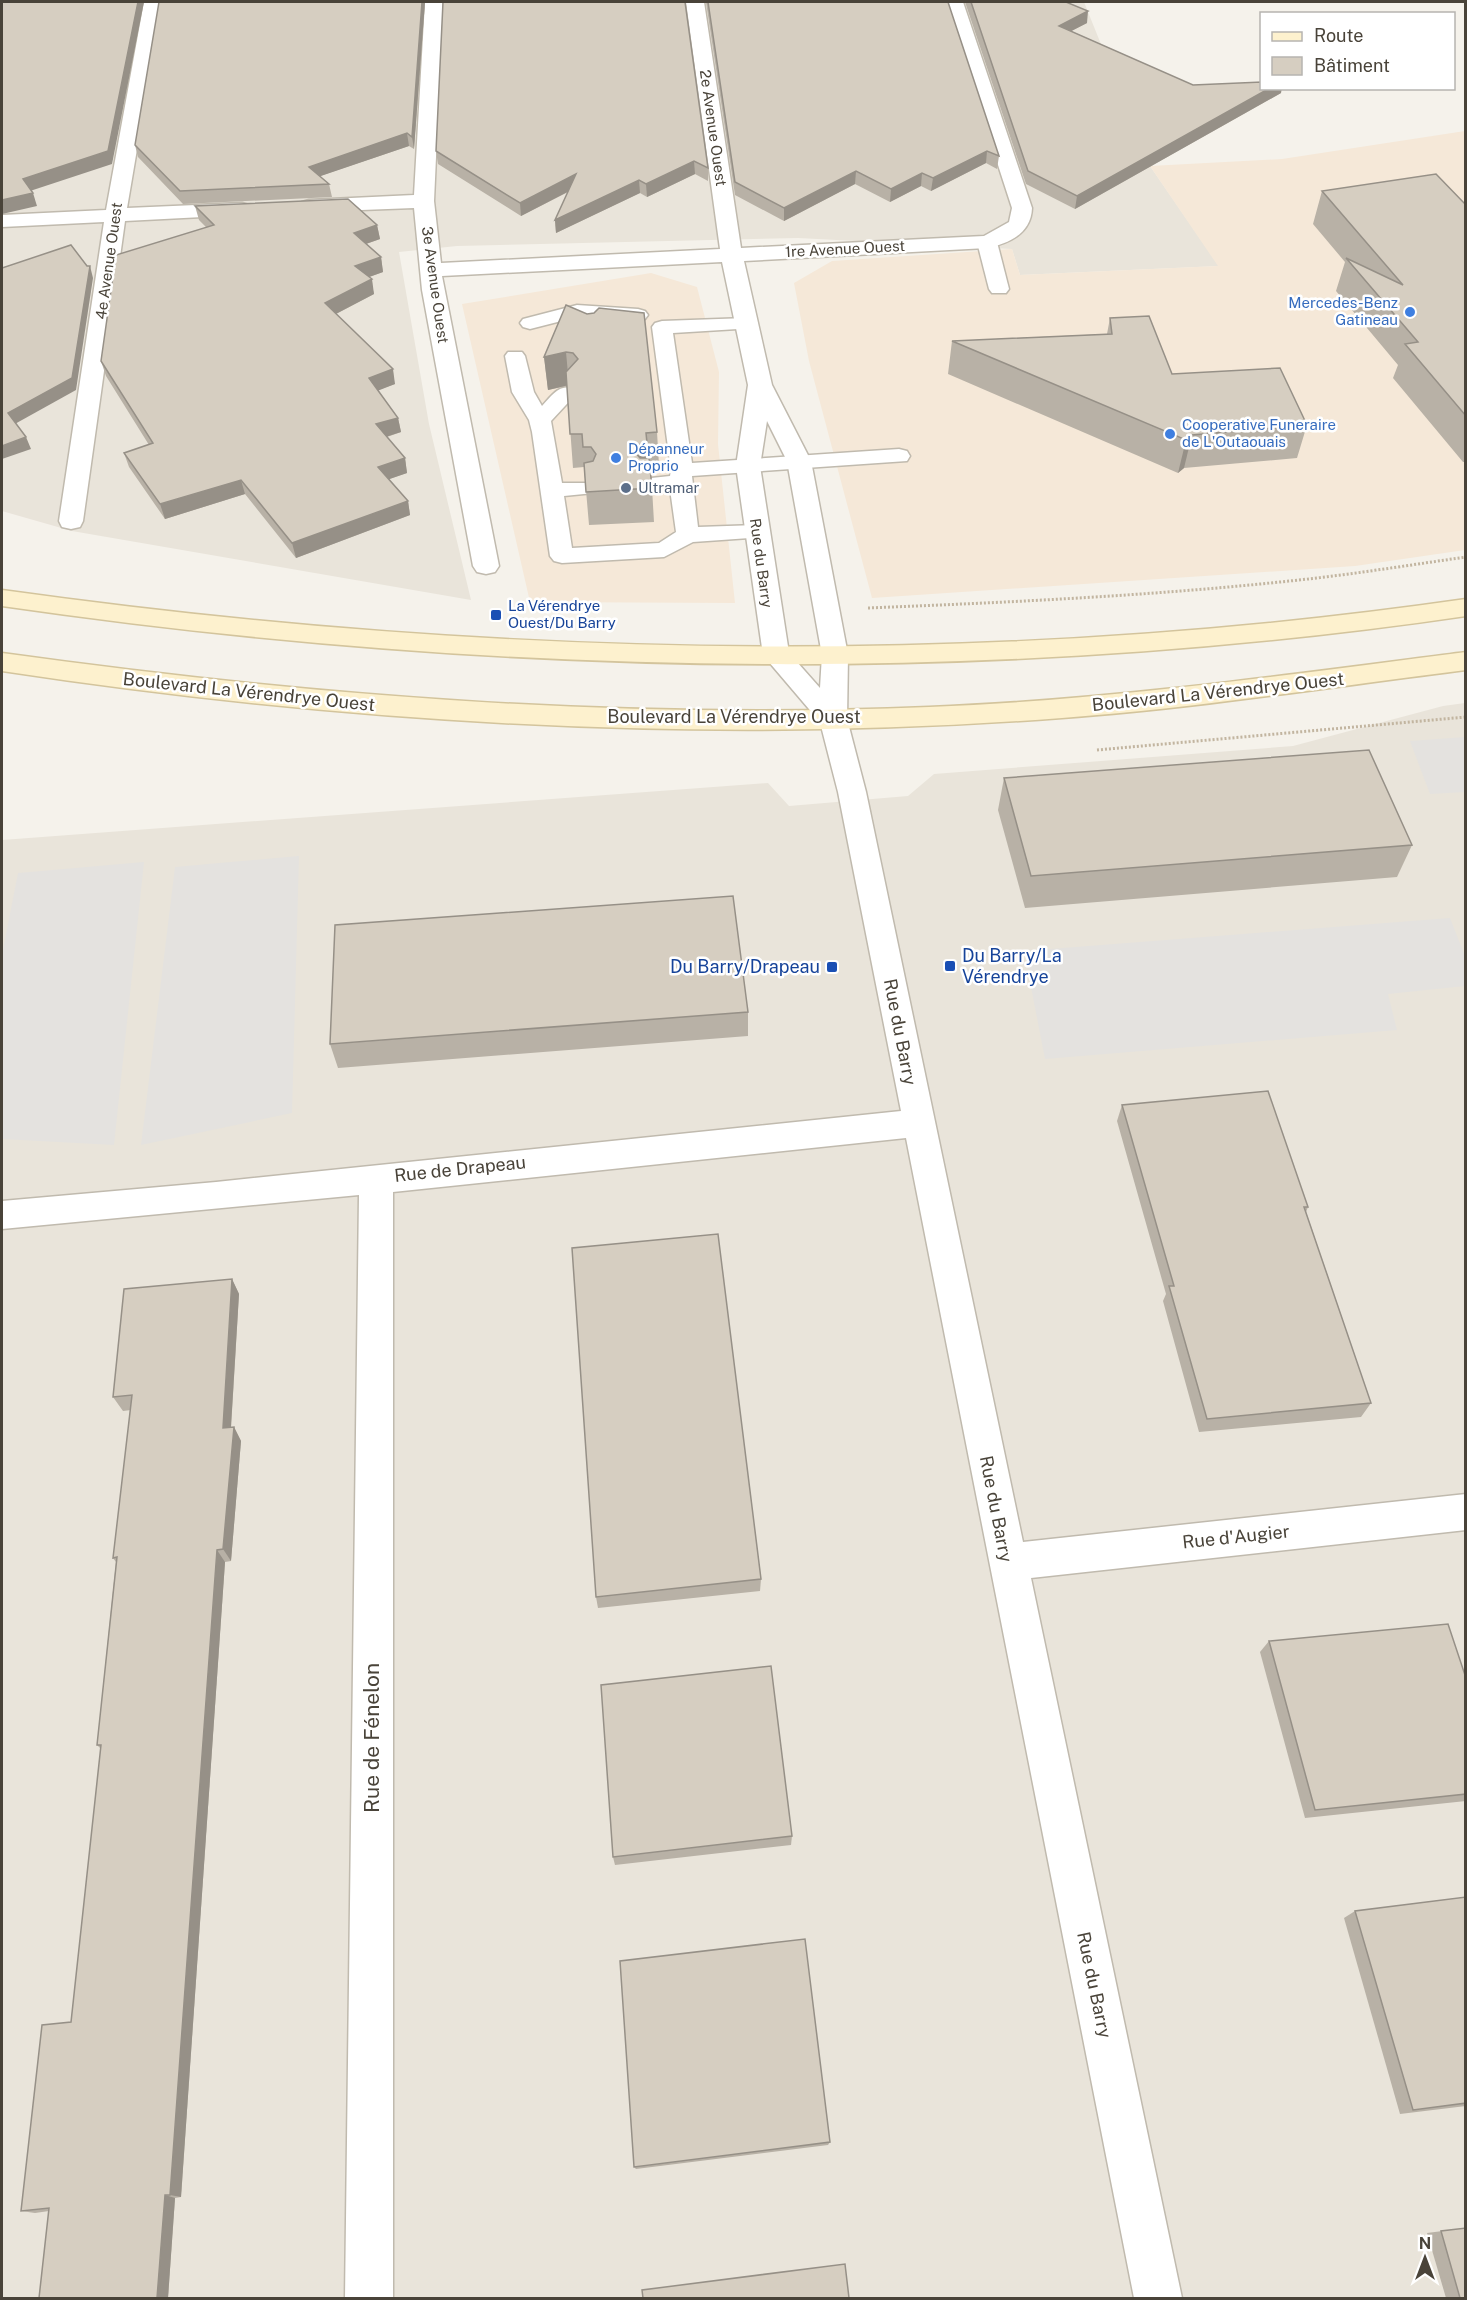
<svg xmlns="http://www.w3.org/2000/svg" width="1467" height="2300" font-family="'Public Sans',sans-serif">
  <rect width="100%" height="100%" fill="#f5f2eb"/>
  <!-- residential -->
  <g fill="#e9e4da">
    <path d="M 2,2 L 1084,2 L 1150,166 L 1219,266 L 1020,275 L 1012,249 L 798,238 L 457,246 L 399,252 L 429,424 L 471,600 L 72,531 L 2,511 Z"/>
    <path d="M 1465,703 L 1465,2298 L 2,2298 L 2,840 L 768,783 L 789,806 L 908,796 L 934,774 L 1293,746 L 1443,706 Z"/>
  </g>
  <!-- commercial -->
  <g fill="#f5e8d8">
    <path d="M 1465,131 L 1465,550 L 1355,566 L 872,598 L 809,361 L 794,283 L 832,261 L 1012,249 L 1020,275 L 1218,266 L 1150,166 L 1282,159 Z"/>
    <path d="M 651,273 L 697,287 L 719,372 L 718,444 L 735,603 L 530,602 L 462,304 Z"/>
  </g>
  <!-- parking -->
  <g fill="#e4e2df">
    <path d="M 1465,737 L 1465,792 L 1430,794 L 1410,741 Z"/>
    <path d="M 299,856 L 292,1113 L 141,1145 L 175,867 Z"/>
    <path d="M 144,862 L 114,1145 L 2,1139 L 2,955 L 18,873 Z"/>
    <path d="M 1450,918 L 1465,956 L 1465,986 L 1388,994 L 1397,1030 L 1045,1059 L 1024,951 Z"/>
  </g>
  <g fill="none" stroke-linecap="round" stroke-linejoin="round">
    <defs>
      <g id="service">
        <path d="M 987,236 L 997,242 L 1009,289 L 1006,293 L 992,293 L 989,289 L 977,242 Z"/>
        <path d="M 577,305 L 638,309 L 645,311 L 648,315 L 645,319 L 638,321 L 577,317 L 530,329 L 523,327 L 520,323 L 523,319 Z"/>
        <path d="M 747,318 L 754,320 L 757,324 L 754,328 L 673,333 L 692,463 L 899,449 L 907,451 L 910,456 L 907,461 L 692,476 L 698,527 L 757,525 L 765,527 L 768,532 L 765,537 L 693,542 L 664,557 L 562,563 L 554,561 L 550,556 L 532,432 L 529,420 L 512,392 L 505,356 L 508,352 L 522,352 L 525,356 L 534,392 L 542,406 C 552,395 559,384 574,388 L 578,392 L 551,421 L 562,483 L 594,483 L 597,488 L 594,493 L 564,496 L 572,548 L 659,543 L 676,532 L 670,489 L 642,489 L 639,484 L 642,479 L 670,476 L 671,470 L 652,327 L 655,323 L 662,321 Z"/>
      </g>
      <g id="minor">
        <path d="M 144,2 L 162,2 L 127,208 L 242,203 L 249,205 L 252,209 L 249,213 L 242,215 L 125,221 L 83,521 L 80,527 L 71,529 L 62,527 L 59,521 L 104,222 L 2,227 L 2,215 L 106,210 Z"/>
        <path d="M 425,2 L 443,2 L 434,201 L 441,263 L 720,249 L 686,2 L 704,2 L 741,248 L 984,236 L 1009,222 L 1012,208 L 945,2 L 963,2 L 1032,208 C 1031,234 1009,243 987,248 L 744,261 L 772,385 L 811,461 L 848,655 L 847,719 L 866,792 L 1023,1542 L 1466,1494 L 1466,1530 L 1031,1578 L 1182,2298 L 1134,2298 L 906,1138 L 393,1192 L 393,2298 L 345,2298 L 359,1195 L 2,1229 L 2,1201 L 216,1182 L 901,1111 L 838,792 L 820,722 L 763,655 L 736,466 L 748,385 L 722,262 L 442,276 L 499,566 L 495,572 L 486,574 L 477,572 L 473,566 L 422,290 L 414,208 L 309,212 L 302,210 L 299,206 L 302,202 L 309,200 L 414,195 ZM 767,421 L 787,461 L 822,655 L 820,688 L 789,653 L 760,466 Z"/>
      </g>
      <g id="secondary">
        <path d="M 2,590 C 487,658 981,669 1466,599 L 1466,616 C 981,687 486,676 2,606 Z"/>
        <path d="M 1466,652 L 1466,670 C 1331,687 1197,708 1062,718 C 708,745 352,724 2,671 L 2,653 C 310,696 619,720 929,707 C 1109,700 1287,675 1466,652 Z"/>
      </g>
    </defs>
    <!-- service casing -->
    <use href="#service" stroke="#c0baae" stroke-width="3"/>
    <!-- minor casing -->
    <use href="#minor" stroke="#c0baae" stroke-width="3"/>
    <!-- secondary casing -->
    <use href="#secondary" stroke="#d3c49c" stroke-width="3"/>
    <!-- path -->
    <g stroke="#c2b5a0" stroke-width="3" stroke-dasharray="2 2" stroke-linecap="butt">
      <path d="M 868,608 C 1018,602 1168,595 1317,578 C 1367,572 1417,564 1466,557"/>
      <path d="M 1097,750 L 1466,717"/>
    </g>
    <!-- service -->
    <use href="#service" fill="#fff" fill-rule="evenodd"/>
    <!-- minor -->
    <use href="#minor" fill="#fff" fill-rule="evenodd"/>
    <!-- secondary -->
    <use href="#secondary" fill="#fdf1ce" fill-rule="evenodd"/>
  </g>
  <!-- wall -->
  <g fill="#b8b1a6">
    <path d="M 159,2 L 425,2 L 414,149 L 409,146 L 320,176 L 329,184 L 332,197 L 183,204 L 138,157 L 135,145 Z"/>
    <path d="M 440,2 L 685,2 L 708,168 L 708,181 L 695,174 L 647,197 L 640,193 L 556,233 L 555,220 L 568,192 L 521,216 L 438,164 L 436,151 L 443,2 Z"/>
    <path d="M 704,2 L 948,2 L 999,156 L 997,169 L 986,163 L 931,191 L 921,186 L 890,202 L 855,184 L 784,221 L 735,195 L 706,2 Z"/>
    <path d="M 965,2 L 1066,2 L 1087,23 L 1071,31 L 1193,85 L 1281,93 L 1075,209 L 1026,184 Z"/>
    <path d="M 1322,191 L 1466,205 L 1466,462 L 1463,462 L 1393,378 L 1398,365 L 1336,291 L 1345,262 L 1313,224 Z"/>
    <path d="M 195,206 L 377,225 L 380,239 L 366,244 L 381,257 L 383,272 L 369,277 L 374,294 L 336,314 L 395,384 L 378,390 L 398,418 L 401,432 L 387,437 L 405,458 L 407,473 L 389,479 L 408,501 L 410,515 L 296,558 L 245,494 L 165,519 L 129,467 L 124,453 L 149,445 L 106,376 L 101,361 L 206,227 L 199,220 Z"/>
    <path d="M 566,305 L 657,432 L 659,465 L 650,466 L 652,488 L 654,522 L 589,525 L 584,467 L 573,468 L 567,386 L 548,390 L 544,357 Z"/>
    <path d="M 1110,318 L 1172,374 L 1307,425 L 1297,458 L 1184,468 L 1178,473 L 948,374 L 952,341 L 1107,334 Z"/>
    <path d="M 1004,778 L 1412,845 L 1397,877 L 1025,908 L 998,810 Z"/>
    <path d="M 748,1012 L 748,1036 L 338,1068 L 330,1044 Z"/>
    <path d="M 1122,1105 L 1308,1207 L 1306,1212 L 1371,1403 L 1361,1417 L 1199,1432 L 1163,1301 L 1166,1294 L 1117,1121 Z"/>
    <path d="M 232,1279 L 239,1294 L 231,1428 L 234,1427 L 241,1441 L 231,1561 L 225,1562 L 181,2197 L 175,2198 L 168,2298 L 39,2298 L 49,2211 L 35,2213 L 21,2211 L 71,2022 L 101,1749 L 97,1745 L 116,1562 L 113,1558 L 131,1410 L 123,1411 L 113,1397 Z"/>
    <path d="M 761,1579 L 760,1591 L 598,1608 L 596,1597 Z"/>
    <path d="M 1269,1641 L 1466,1678 L 1466,1801 L 1305,1818 L 1260,1652 Z"/>
    <path d="M 792,1836 L 791,1845 L 615,1865 L 613,1857 Z"/>
    <path d="M 1466,1897 L 1466,2106 L 1400,2114 L 1344,1918 L 1355,1911 Z"/>
    <path d="M 830,2142 L 828,2145 L 636,2169 L 634,2167 Z"/>
    <path d="M 1466,2228 L 1466,2298 L 1446,2298 L 1427,2233 Z"/>
  </g>
  <!-- shaded-wall -->
  <g fill="#969087">
    <path d="M 138,2 L 144,2 L 112,164 L 27,192 L 23,179 Z"/>
    <path d="M 422,2 L 425,2 L 414,149 L 412,137 Z"/>
    <path d="M 1088,11 L 1087,23 L 1058,38 L 1059,26 Z"/>
    <path d="M 1270,88 L 1282,88 L 1281,93 L 1075,209 L 1077,196 Z"/>
    <path d="M 407,133 L 409,146 L 312,179 L 309,167 Z"/>
    <path d="M 987,151 L 986,163 L 931,191 L 933,178 Z"/>
    <path d="M 694,161 L 695,174 L 647,197 L 646,184 Z"/>
    <path d="M 856,171 L 855,184 L 784,221 L 784,208 Z"/>
    <path d="M 922,173 L 921,186 L 890,202 L 891,189 Z"/>
    <path d="M 576,174 L 577,187 L 521,216 L 520,203 Z"/>
    <path d="M 639,180 L 640,193 L 556,233 L 555,220 Z"/>
    <path d="M 33,193 L 37,206 L 2,214 L 2,200 Z"/>
    <path d="M 377,225 L 380,239 L 357,247 L 354,233 Z"/>
    <path d="M 381,257 L 383,272 L 358,281 L 355,266 Z"/>
    <path d="M 90,266 L 93,278 L 76,390 L 13,425 L 8,413 Z"/>
    <path d="M 372,279 L 374,294 L 328,318 L 325,303 Z"/>
    <path d="M 566,352 L 569,385 L 548,390 L 544,357 Z"/>
    <path d="M 393,369 L 395,384 L 372,393 L 369,378 Z"/>
    <path d="M 398,418 L 401,432 L 379,439 L 376,424 Z"/>
    <path d="M 1192,435 L 1184,468 L 1178,473 L 1186,440 Z"/>
    <path d="M 26,437 L 31,449 L 2,459 L 2,446 Z"/>
    <path d="M 647,443 L 649,476 L 635,452 L 638,445 Z"/>
    <path d="M 405,458 L 407,473 L 381,482 L 378,467 Z"/>
    <path d="M 241,480 L 245,494 L 165,519 L 160,504 Z"/>
    <path d="M 408,501 L 410,515 L 296,558 L 292,543 Z"/>
    <path d="M 232,1279 L 239,1294 L 230,1442 L 223,1428 Z"/>
    <path d="M 234,1427 L 241,1441 L 231,1561 L 223,1549 Z"/>
    <path d="M 217,1550 L 225,1562 L 181,2197 L 170,2195 Z"/>
    <path d="M 165,2195 L 175,2198 L 168,2298 L 157,2298 Z"/>
  </g>
  <!-- building -->
  <g fill="#d6cec1" stroke="#969087" stroke-width="1.5">
    <path d="M 2,2 L 138,2 L 108,151 L 23,179 L 33,193 L 2,200 Z"/>
    <path d="M 159,2 L 422,2 L 412,137 L 407,133 L 309,167 L 329,184 L 180,191 L 135,145 Z"/>
    <path d="M 443,2 L 685,2 L 708,168 L 694,161 L 646,184 L 639,180 L 555,220 L 576,174 L 520,203 L 436,151 Z"/>
    <path d="M 708,2 L 948,2 L 999,156 L 987,151 L 933,178 L 922,173 L 891,189 L 856,171 L 784,208 L 735,182 Z"/>
    <path d="M 971,2 L 1066,2 L 1088,11 L 1059,26 L 1193,85 L 1262,82 L 1262,88 L 1270,88 L 1077,196 L 1028,171 Z"/>
    <path d="M 1436,174 L 1466,205 L 1466,416 L 1405,344 L 1418,342 L 1346,258 L 1403,285 L 1322,191 Z"/>
    <path d="M 348,199 L 377,225 L 354,233 L 381,257 L 355,266 L 372,279 L 325,303 L 393,369 L 369,378 L 398,418 L 376,424 L 405,458 L 378,467 L 408,501 L 292,543 L 241,480 L 160,504 L 124,453 L 153,443 L 101,361 L 116,255 L 214,225 L 195,206 Z"/>
    <path d="M 71,245 L 87,266 L 90,266 L 72,378 L 8,413 L 26,437 L 2,446 L 2,268 Z"/>
    <path d="M 566,305 L 587,314 L 594,313 L 599,308 L 644,313 L 657,432 L 646,433 L 647,443 L 638,445 L 635,452 L 640,458 L 649,458 L 652,488 L 586,492 L 584,463 L 593,461 L 596,454 L 591,447 L 583,447 L 582,434 L 570,434 L 566,372 L 578,359 L 573,353 L 566,352 L 544,357 Z"/>
    <path d="M 1149,316 L 1172,374 L 1280,368 L 1307,425 L 1192,435 L 1186,440 L 952,341 L 1112,334 L 1110,318 Z"/>
    <path d="M 1369,750 L 1412,845 L 1031,876 L 1004,778 Z"/>
    <path d="M 733,896 L 748,1012 L 330,1044 L 335,925 Z"/>
    <path d="M 1268,1091 L 1308,1207 L 1304,1207 L 1371,1403 L 1207,1419 L 1169,1286 L 1174,1286 L 1122,1105 Z"/>
    <path d="M 718,1234 L 761,1579 L 596,1597 L 572,1248 Z"/>
    <path d="M 232,1279 L 223,1428 L 234,1427 L 223,1549 L 217,1550 L 170,2195 L 165,2195 L 157,2298 L 39,2298 L 49,2208 L 21,2211 L 42,2025 L 71,2022 L 101,1745 L 97,1745 L 117,1557 L 113,1558 L 132,1395 L 113,1397 L 124,1289 Z"/>
    <path d="M 1448,1624 L 1466,1678 L 1466,1794 L 1315,1810 L 1269,1641 Z"/>
    <path d="M 771,1666 L 792,1836 L 613,1857 L 601,1685 Z"/>
    <path d="M 1466,1897 L 1466,2103 L 1413,2110 L 1355,1911 Z"/>
    <path d="M 805,1939 L 830,2142 L 634,2167 L 620,1961 Z"/>
    <path d="M 1466,2228 L 1466,2298 L 1460,2298 L 1441,2231 Z"/>
    <path d="M 845,2264 L 849,2298 L 643,2298 L 642,2290 Z"/>
  </g>
  <!-- markers -->
  <g fill="#3f7fe0" stroke="#fff" stroke-width="2">
    <circle cx="1410" cy="312" r="6"/>
    <circle cx="1170" cy="434" r="6"/>
    <circle cx="616" cy="458" r="6"/>
  </g>
  <circle fill="#5c6f8a" stroke="#fff" stroke-width="2" cx="626" cy="488" r="6"/>
  <g fill="#1a4fb4" stroke="#fff" stroke-width="2">
    <rect x="490" y="609" width="12" height="12" rx="3"/>
    <rect x="944" y="960" width="12" height="12" rx="3"/>
    <rect x="826" y="961" width="12" height="12" rx="3"/>
  </g>
  <g text-anchor="middle" stroke-width="5" stroke-linejoin="round" paint-order="stroke">
    <!-- far-street labels -->
    <g font-size="15" fill="#494339" stroke="#fff">
      <text transform="translate(713 128) rotate(82)" y="5">2e Avenue Ouest</text>
      <text transform="translate(845 249) rotate(-3)" y="5">1re Avenue Ouest</text>
      <text transform="translate(109 261) rotate(-82)" y="5">4e Avenue Ouest</text>
      <text transform="translate(435 285) rotate(82)" y="5">3e Avenue Ouest</text>
      <text transform="translate(761 563) rotate(82)" y="5">Rue du Barry</text>
    </g>
    <!-- far-shop labels -->
    <g font-size="15" fill="#366cbe" stroke="#fff" text-anchor="start">
      <text x="1398" y="308" text-anchor="end">Mercedes-Benz<tspan x="1398" dy="17">Gatineau</tspan></text>
      <text x="1182" y="430">Cooperative Funeraire<tspan x="1182" dy="17">de L'Outaouais</tspan></text>
      <text x="628" y="454">Dépanneur<tspan x="628" dy="17">Proprio</tspan></text>
    </g>
    <!-- far-service labels -->
    <g font-size="15" fill="#4e5e75" stroke="#fff" text-anchor="start">
      <text x="638" y="493">Ultramar</text>
    </g>
    <!-- far-transit labels -->
    <g font-size="15" fill="#164399" stroke="#fff" text-anchor="start">
      <text x="508" y="611">La Vérendrye<tspan x="508" dy="17">Ouest/Du Barry</tspan></text>
    </g>
    <!-- street labels -->
    <g font-size="18" fill="#494339" stroke="#fff">
      <text transform="translate(249 692) rotate(6)" y="6">Boulevard La Vérendrye Ouest</text>
      <text transform="translate(1218 692) rotate(-6)" y="6">Boulevard La Vérendrye Ouest</text>
      <text x="734" y="723">Boulevard La Vérendrye Ouest</text>
      <text transform="translate(900 1032) rotate(79)" y="6">Rue du Barry</text>
      <text transform="translate(460 1169) rotate(-6)" y="6">Rue de Drapeau</text>
      <text transform="translate(996 1509) rotate(79)" y="6">Rue du Barry</text>
      <text transform="translate(1236 1537) rotate(-6)" y="6">Rue d'Augier</text>
      <text transform="translate(1094 1985) rotate(78)" y="6">Rue du Barry</text>
    </g>
    <!-- transit labels -->
    <g font-size="18" fill="#164399" stroke="#fff" text-anchor="start">
      <text x="962" y="962">Du Barry/La<tspan x="962" dy="21">Vérendrye</tspan></text>
      <text x="820" y="973" text-anchor="end">Du Barry/Drapeau</text>
    </g>
    <!-- near-street labels -->
    <g font-size="21" fill="#494339" stroke="#fff">
      <text transform="translate(372 1738) rotate(-90)" y="7">Rue de Fénelon</text>
    </g>
  </g>
  <!-- border -->
  <rect width="1467" height="2300" fill="none" stroke="#494339" stroke-width="6"/>
  <!-- legend -->
  <rect x="1260" y="12" width="195" height="78" fill="#ffffff" stroke="#b6b4b0" stroke-width="1.5"/>
  <rect x="1272" y="32" width="30" height="9" fill="#fdf1ce" stroke="#b6b4b0" stroke-width="1.5"/>
  <text x="1314" y="42" font-size="18" fill="#494339">Route</text>
  <rect x="1272" y="57" width="30" height="18" fill="#d6cec1" stroke="#b6b4b0" stroke-width="1.5"/>
  <text x="1314" y="72" font-size="18" fill="#494339">Bâtiment</text>
  <!-- north arrow -->
  <g transform="translate(1425 2258)" stroke="#ffffff" stroke-width="4.5" paint-order="stroke">
  <path d="M0-4.5L10 22L0 15L-10 22Z" fill="#494339"/>
  <text y="-9" font-size="16" font-weight="bold" text-anchor="middle" fill="#494339">N</text>
  </g>
</svg>
